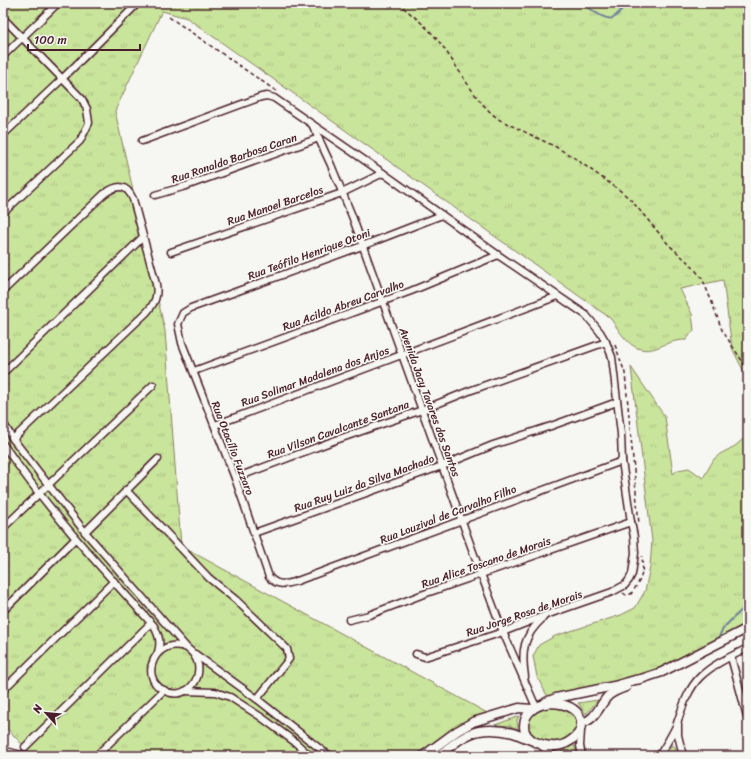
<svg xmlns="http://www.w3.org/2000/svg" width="751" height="759" font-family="Sriracha,sans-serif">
  <defs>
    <pattern id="grass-tufts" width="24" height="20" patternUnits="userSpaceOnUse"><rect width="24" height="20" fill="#c9e49b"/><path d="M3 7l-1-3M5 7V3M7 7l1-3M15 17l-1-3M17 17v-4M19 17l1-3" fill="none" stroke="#aec386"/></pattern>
  </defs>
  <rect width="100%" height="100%" fill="#f6f6f2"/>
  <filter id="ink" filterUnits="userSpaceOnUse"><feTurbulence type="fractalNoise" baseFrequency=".025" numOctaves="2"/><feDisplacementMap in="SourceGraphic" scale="8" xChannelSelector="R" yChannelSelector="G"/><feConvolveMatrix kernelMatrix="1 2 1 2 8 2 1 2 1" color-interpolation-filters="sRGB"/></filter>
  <g filter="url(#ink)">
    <!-- grass -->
    <g fill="url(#grass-tufts)" stroke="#8a8263">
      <path d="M 3,3 L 748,3 L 748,375 L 745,374 L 732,348 L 723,280 L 680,289 L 692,314 L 694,330 L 686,340 C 673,340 667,344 656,348 C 632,356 622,334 610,318 L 187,18 L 162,11 L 115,111 L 165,331 L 181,546 L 491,715 L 433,756 L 33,756 L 3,724 Z"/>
      <path d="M 631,367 L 665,417 L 673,474 L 678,470 L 689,468 L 703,478 L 714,459 L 720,454 L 735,446 L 748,435 L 748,624 L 679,659 L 626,682 L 549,699 L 537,677 L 533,656 L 539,645 L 555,636 L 621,615 L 635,608 L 645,591 L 650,567 L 652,541 Z"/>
      <path d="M 598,700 L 586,714 L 578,703 Z"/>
      <path d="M 550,708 C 561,708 580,712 576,727 C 570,753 515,740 531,718 C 536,712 543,709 550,708 Z"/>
      <path d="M 519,716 L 517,720 L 518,729 L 510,726 L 495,725 Z"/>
      <path d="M 574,745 L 577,756 L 562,756 L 560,755 L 561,752 Z"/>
      <path d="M 672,745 L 675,747 L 677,756 L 664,756 Z"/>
    </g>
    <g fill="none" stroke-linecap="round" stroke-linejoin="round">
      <!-- stream -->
      <g stroke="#70809c" stroke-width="2">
        <path d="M 581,3 C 590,8 606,23 615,17 L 627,3"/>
        <path d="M 719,639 C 719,627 741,613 748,603"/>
        <path d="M 175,756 L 179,756"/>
      </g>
      <defs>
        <g id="minor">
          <path d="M 3,18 L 82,99 L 87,109 L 89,123 L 80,141 L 3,213"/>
          <path d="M 3,56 L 58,3"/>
          <path d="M 312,124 L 331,165 L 352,216 L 481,574 L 503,632 L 536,707"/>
          <path d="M 3,135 L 62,79 L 135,6"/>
          <path d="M 142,141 L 261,97 L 267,96 L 274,98 L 383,173 L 498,255 L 586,315 L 600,332 L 606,342 L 612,357 L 621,434 L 622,461 L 631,522 L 634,537 L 635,553 L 632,574 L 629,580 L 625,585 L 612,592 L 546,615 L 503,632 L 425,657 L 416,654"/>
          <path d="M 155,195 L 186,186 L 319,138"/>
          <path d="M 442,215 L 362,246 L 191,308 L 183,313 L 178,324 L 182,343 L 235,478 L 269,577 C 278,587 286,584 297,581 L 622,461"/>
          <path d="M 171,252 L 342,193 L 383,173"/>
          <path d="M 3,291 L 104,194 C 117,185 126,183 133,199 L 156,284 C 158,296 155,303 147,312 L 13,439"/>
          <path d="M 194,371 L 411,291 L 498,255"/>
          <path d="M 3,373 L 143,237"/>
          <path d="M 3,423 L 13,439 L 85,532 L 187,648 C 213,667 190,705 163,690 C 137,675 158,635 187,648"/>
          <path d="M 215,425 L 558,296"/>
          <path d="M 3,444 C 48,510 101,568 154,626 C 159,636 161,642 158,652"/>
          <path d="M 235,478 L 333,441 L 422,410 L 469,391 L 606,342"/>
          <path d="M 126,490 L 209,578 L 236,600 L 283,645 L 287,649 L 289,659 L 257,699"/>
          <path d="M 3,528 L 153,385"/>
          <path d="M 85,532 L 158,459"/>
          <path d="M 254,533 L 442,466 L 493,445 L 551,426 L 617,402"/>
          <path d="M 3,611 L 75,539"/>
          <path d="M 349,620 L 369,615 L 421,595 L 631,522"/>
          <path d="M 195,654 L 257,699 L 324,752 L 331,756"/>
          <path d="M 731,657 L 748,720"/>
          <path d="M 525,677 C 521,651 523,636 543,618"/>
          <path d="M 3,690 L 114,581"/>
          <path d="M 185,691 L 215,692 L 230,697 L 261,717 L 295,742 L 310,756"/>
          <path d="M 678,724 L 678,735 L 683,756"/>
          <path d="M 581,730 L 580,746 L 582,756"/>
          <path d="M 540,745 L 554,756"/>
          <path d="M 25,747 L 151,623"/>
          <path d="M 3,749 L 6,751 L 25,756"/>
          <path d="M 96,756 L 164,690"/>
          <path d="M 659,756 C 665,746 671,737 676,726 C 682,709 687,690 700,677 C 713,664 732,656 748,648"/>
        </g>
        <g id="tertiary">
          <path d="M 546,702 L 556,698 L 614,686 L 635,680 L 641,679 L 662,672 L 748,628"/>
          <path d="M 581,723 C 595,721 599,706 608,696 C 613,692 620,689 626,687"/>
          <path d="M 423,756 L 457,731 L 473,722 L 519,708 L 532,709"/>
          <path d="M 438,756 C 450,747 464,734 479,731 C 490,729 502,730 513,733 C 532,739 551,754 570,741 C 574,738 577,736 579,732 C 582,727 582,720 579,715 C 567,697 525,699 524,726 C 524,734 529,738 535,742"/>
        </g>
      </defs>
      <!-- minor casing -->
      <use href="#minor" stroke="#4a1f2b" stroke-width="9"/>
      <!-- tertiary casing -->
      <use href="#tertiary" stroke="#4a1f2b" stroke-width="11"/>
      <!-- path -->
      <g stroke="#4a1f2b" stroke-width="1.5" stroke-dasharray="4 3" stroke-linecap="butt">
        <path d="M 398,3 C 412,15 429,28 440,43 C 458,66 476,104 500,120 L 556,147 L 573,157 L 622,192 L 631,200 L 669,245 L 690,264 L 702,278 L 711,300 L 722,330 L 748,370"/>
        <path d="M 169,17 L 276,91"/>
        <path d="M 615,345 L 625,373 L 639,524"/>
        <path d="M 623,593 L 626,595 L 631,594 C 641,580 644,574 642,556"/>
      </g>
      <!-- minor -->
      <use href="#minor" stroke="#f6f6f2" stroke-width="6"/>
      <!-- tertiary -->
      <use href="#tertiary" stroke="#f6f6f2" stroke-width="8"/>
    </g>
  </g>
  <g text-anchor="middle" stroke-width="3.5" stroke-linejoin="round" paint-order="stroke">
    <!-- street labels -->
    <g font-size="11" fill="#4a1f2b" stroke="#f6f6f2">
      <text transform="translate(234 158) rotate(-19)" y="4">Rua Ronaldo Barbosa Caran</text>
      <text transform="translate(275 205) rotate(-19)" y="4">Rua Manoel Barcelos</text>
      <text transform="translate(309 254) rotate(-20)" y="4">Rua Teófilo Henrique Otoni</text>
      <text transform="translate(343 305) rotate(-20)" y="4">Rua Acildo Abreu Carvalho</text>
      <text transform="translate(315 376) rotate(-20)" y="4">Rua Solimar Madalena dos Anjos</text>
      <text transform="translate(430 402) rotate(70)" y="4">Avenida Jacy Tavares dos Santos</text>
      <text transform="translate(338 429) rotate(-20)" y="4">Rua Vilson Cavalcante Santana</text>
      <text transform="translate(233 448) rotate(69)" y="4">Rua Otacílio Fuzzaro</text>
      <text transform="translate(364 483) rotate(-20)" y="4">Rua Ruy Luiz da Silva Machado</text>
      <text transform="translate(448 514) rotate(-21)" y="4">Rua Louzival de Carvalho Filho</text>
      <text transform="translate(486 562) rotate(-19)" y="4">Rua Alice Toscano de Morais</text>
      <text transform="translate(524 613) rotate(-19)" y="4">Rua Jorge Rosa de Morais</text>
    </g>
  </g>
  <!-- margin -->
  <rect width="751" height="759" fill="none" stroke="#f6f6f2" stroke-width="16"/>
  <rect x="8" y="8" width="735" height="743" fill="none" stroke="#4a1f2b" stroke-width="1.5" filter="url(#ink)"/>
  <!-- north arrow -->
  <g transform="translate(46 713) rotate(297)" stroke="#f6f6f2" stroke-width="3" paint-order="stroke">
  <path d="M0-3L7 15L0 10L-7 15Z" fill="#4a1f2b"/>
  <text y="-6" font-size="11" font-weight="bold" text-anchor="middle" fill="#4a1f2b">N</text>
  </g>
  <!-- scale -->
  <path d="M28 44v6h112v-6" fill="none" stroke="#4a1f2b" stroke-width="2"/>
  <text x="34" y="44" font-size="12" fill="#4a1f2b" stroke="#f6f6f2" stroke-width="3" paint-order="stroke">100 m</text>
</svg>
